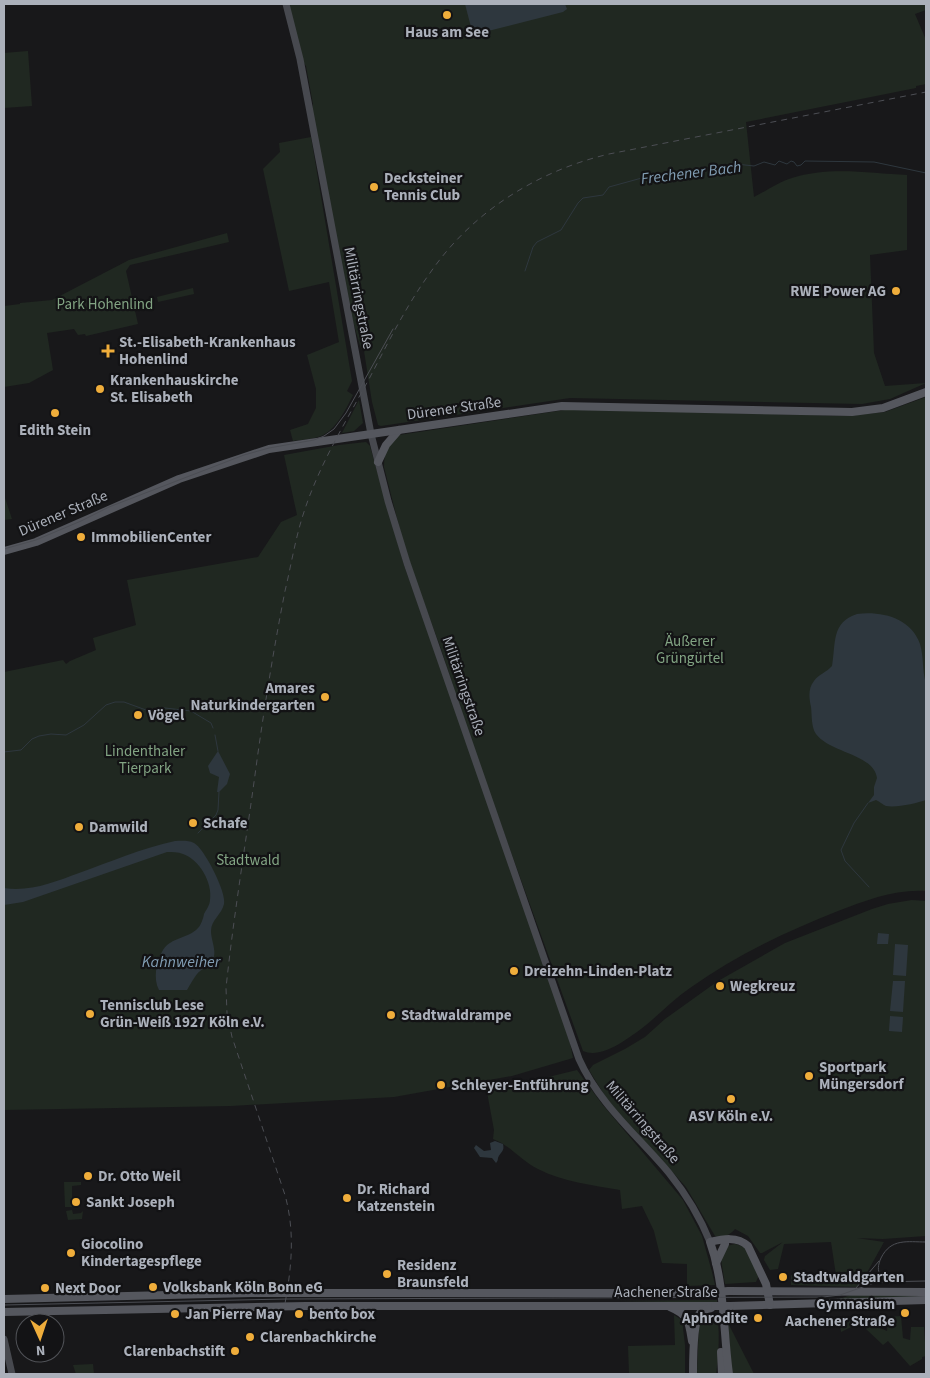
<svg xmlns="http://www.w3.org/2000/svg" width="930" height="1378" font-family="'Source Sans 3',sans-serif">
  <rect width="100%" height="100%" fill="#18181a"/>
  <!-- green -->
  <g fill="#202821">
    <path d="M 289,4 L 926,4 L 926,10 L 915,14 L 926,40 L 926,84 L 916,86 L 916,88 L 746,122 L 754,197 C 766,191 779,182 792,178 C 828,166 870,173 907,175 L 907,250 L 870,255 L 874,353 L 885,386 L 926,383 L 890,399 L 862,404 L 570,398 L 381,426 L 378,425 L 372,402 L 364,351 L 361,349 L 351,315 L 312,110 L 313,104 L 306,66 L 303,62 Z"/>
    <path d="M 28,51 L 32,106 L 4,108 L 4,53 Z"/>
    <path d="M 311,137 L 352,381 L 347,391 L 353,395 C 346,409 336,430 321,436 C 313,439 301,440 293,441 L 290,430 L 308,424 L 316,408 L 316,389 L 307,355 L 339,342 L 329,282 L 289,291 L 263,169 L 280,152 L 279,143 Z"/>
    <path d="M 227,233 L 229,242 L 130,265 L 126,271 L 138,324 L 86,336 L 85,334 L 78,335 L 74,329 L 47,333 L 53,370 L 29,383 L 4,387 L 4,306 L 20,304 L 20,303 L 52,300 L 129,260 Z"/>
    <path d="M 193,288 L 194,294 L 158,302 L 157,297 Z"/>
    <path d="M 926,397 L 926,891 C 895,889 867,900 838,911 C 787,931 735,956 690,988 C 672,1000 658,1016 641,1029 C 626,1040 601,1059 583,1051 L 475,753 L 441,649 L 420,592 L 402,538 L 384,467 C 385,449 387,446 399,435 L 571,409 L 848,416 L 885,412 Z"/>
    <path d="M 359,400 L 363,423 L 354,431 L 342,433 Z"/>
    <path d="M 366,442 L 370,446 L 404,565 L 538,941 L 570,1043 L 573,1058 L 512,1076 L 394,1097 L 231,1106 L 4,1110 L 4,672 L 63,660 L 66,664 L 70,661 L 96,650 L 93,638 L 136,625 L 127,580 L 258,557 L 281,522 L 297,515 L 284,455 L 339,445 Z"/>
    <path d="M 4,498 L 5,498 L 12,519 L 4,520 Z"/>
    <path d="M 912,900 L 926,901 L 926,1236 L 883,1239 L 857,1238 L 884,1242 L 864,1278 L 857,1287 L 791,1285 L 791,1275 L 836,1275 L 831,1242 L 784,1244 L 778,1269 L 770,1270 L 764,1260 L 765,1256 L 783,1242 L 762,1253 L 760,1253 L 748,1236 L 735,1229 C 730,1235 722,1239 715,1236 L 686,1187 L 608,1101 L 589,1070 L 593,1065 L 625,1049 L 645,1037 L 665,1019 L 718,981 L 785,943 L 872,909 L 888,904 Z"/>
    <path d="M 577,1070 L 602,1104 L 683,1200 L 702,1236 L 712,1272 L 715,1285 L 687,1286 L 687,1264 L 662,1263 L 654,1231 L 642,1206 L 622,1209 L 620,1190 C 592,1185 563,1182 538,1169 C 521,1161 510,1145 493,1139 L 494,1130 L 487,1092 Z"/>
    <path d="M 64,1182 L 81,1182 L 81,1185 L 72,1186 L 72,1207 L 65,1207 Z"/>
    <path d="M 72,1210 L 73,1214 L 81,1213 L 83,1211 L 82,1219 L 68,1220 L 66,1211 Z"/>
    <path d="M 735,1244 L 745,1247 L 759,1275 L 756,1282 L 725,1284 L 721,1259 L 727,1246 Z"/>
    <path d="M 854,1294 L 926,1294 L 926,1297 L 866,1298 L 836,1301 L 836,1300 Z"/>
    <path d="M 717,1300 L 717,1303 L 618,1301 Z"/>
    <path d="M 716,1314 C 721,1327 718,1361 716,1374 L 697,1374 L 699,1322 L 701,1315 Z"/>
    <path d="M 674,1315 L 682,1320 L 685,1345 L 685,1374 L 629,1374 L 628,1346 L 675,1345 Z"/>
    <path d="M 901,1316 L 903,1338 L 910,1340 L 911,1327 L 924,1327 L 926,1356 L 922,1357 L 922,1359 L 910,1366 L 888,1341 L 883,1345 L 866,1329 L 869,1324 L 853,1326 L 841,1332 L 840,1325 L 844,1324 L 843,1319 L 880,1317 L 880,1328 L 887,1331 L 888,1317 Z"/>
    <path d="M 728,1323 L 754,1374 L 732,1374 Z"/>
    <path d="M 93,1364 L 94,1374 L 76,1374 L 73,1365 Z"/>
  </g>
  <!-- water -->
  <g fill="#2e373e">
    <path d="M 465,4 L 565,4 L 567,9 L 563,12 L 476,34 L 472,31 Z"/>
    <path d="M 857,614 C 882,611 911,618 920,644 C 924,657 922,671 926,683 L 926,800 C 917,803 897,808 886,806 C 883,805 879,801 876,800 L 868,803 L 874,795 L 874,787 L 877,778 C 874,754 830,753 816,734 C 811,727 812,715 811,707 C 809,698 808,688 814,681 C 819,674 827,672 832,666 C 836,644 831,622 857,614 Z"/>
    <path d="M 218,751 L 230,774 L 227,784 L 219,792 L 217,792 L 219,777 L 210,773 L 208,766 Z"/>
    <path d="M 175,841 C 181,841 188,840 194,843 C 204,848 227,893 224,904 C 222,914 211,920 211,931 C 211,941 218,953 212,961 C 208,967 201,969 197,974 C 193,979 190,985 187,990 L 159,990 C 153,979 156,961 163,950 C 171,937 188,939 198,928 C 201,925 203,919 204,914 C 206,910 210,905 210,900 C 213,883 199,859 183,854 C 178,852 172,852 167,852 L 23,902 L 4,905 L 4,888 C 30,892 55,882 79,873 C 110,862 142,848 175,841 Z"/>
    <path d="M 878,933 L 889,934 L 888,944 L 877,944 Z"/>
    <path d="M 895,944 L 908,945 L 906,976 L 893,975 Z"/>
    <path d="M 893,981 L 905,981 L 903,1012 L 890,1011 Z"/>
    <path d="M 890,1016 L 903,1017 L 902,1032 L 889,1031 Z"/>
    <path d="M 495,1141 L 503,1144 C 505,1152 500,1152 498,1158 C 498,1160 497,1162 496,1163 L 492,1158 L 480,1157 L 474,1148 L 476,1145 L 484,1151 L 491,1150 L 490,1143 Z"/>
  </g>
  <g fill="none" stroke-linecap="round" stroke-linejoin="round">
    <!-- stream -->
    <g stroke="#2e373e" stroke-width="1">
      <path d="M 525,271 L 533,247 L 537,242 L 561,230 L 578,203 L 583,198 L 603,195 L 609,187 L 649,176 L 664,177 L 694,173 L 714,167 L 721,167 L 736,164 L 754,166 L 764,162 L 775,165 L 779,161 L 787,164 L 791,161 L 794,162 L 797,166 L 801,165 L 805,161 L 874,162 L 926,173"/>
      <path d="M 215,735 L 218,751"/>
      <path d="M 4,752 L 21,750 L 32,739 L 39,736 L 51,734 L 66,735 L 84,725 L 106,705 L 115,702 L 124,702 L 146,710 L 165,708 L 191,711 L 211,723 L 213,728"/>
      <path d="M 868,803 L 854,823 L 841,850 L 845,861 L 869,887"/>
      <path d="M 198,833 L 216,815 L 218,810 L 219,792"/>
    </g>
    <!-- secondary -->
    <g stroke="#47494f" stroke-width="7">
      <path d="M 286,4 L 300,59 L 371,434 L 388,501 L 407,563 L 579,1059 C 599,1104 638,1136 669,1173 C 686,1194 700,1217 710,1242"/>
      <path d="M 4,1339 L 12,1374"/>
    </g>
    <!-- primary -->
    <g stroke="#55575e" stroke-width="8">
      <path d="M 378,462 L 386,445 L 399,430"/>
      <path d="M 4,551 L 36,542 L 179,479 L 269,449 L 562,406 L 852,412 L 883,408 L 926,392"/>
      <path d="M 716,1263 L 725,1244"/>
      <path d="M 729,1291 L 926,1292"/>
      <path d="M 4,1299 L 251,1293 L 642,1293 L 714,1292"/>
      <path d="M 730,1306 L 926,1300"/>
      <path d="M 670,1307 C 689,1315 689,1322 692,1341"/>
      <path d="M 4,1312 L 306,1306 L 715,1306"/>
      <path d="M 721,1352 L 722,1374"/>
      <path d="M 693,1374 C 693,1362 693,1322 700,1313 C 703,1310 707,1309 711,1308"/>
      <path d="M 729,1374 C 723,1330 725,1284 710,1242 C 723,1239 737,1236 748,1246 L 766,1284 L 770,1305"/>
    </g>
    <!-- tram -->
    <g stroke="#4c4e54" stroke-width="1">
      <path d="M 4,549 L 36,540 L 81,521 L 109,507 L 244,455 L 269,448 L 314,440 L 324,436 L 334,429 L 346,413 L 393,329"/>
      <path d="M 889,1283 L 881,1277 C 877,1270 878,1265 881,1258 C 891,1238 907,1242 926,1242"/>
      <path d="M 856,1288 L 879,1261"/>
      <path d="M 4,1305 L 286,1299 L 823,1297 L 840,1295 L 877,1282 L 926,1281"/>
    </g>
    <!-- rail -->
    <path stroke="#4c4e54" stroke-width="1" stroke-dasharray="6 5" stroke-linecap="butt" d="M 283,1314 C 291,1273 296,1235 285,1195 L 232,1037 L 227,1013 L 226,988 C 234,912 247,836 257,760 C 265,703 274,647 285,591 C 291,566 295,540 303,515 C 318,467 345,423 369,379 C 388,343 406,306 430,273 C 472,212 537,171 609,154 L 926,92"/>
    <!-- primary-bridge -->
    <g stroke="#55575e" stroke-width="8">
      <path d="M 714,1292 L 729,1291"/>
      <path d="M 715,1306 L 730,1306"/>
    </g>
  </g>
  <!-- markers -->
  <g fill="#efad3b" stroke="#131315" stroke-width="2">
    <circle cx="447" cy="15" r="5"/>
    <circle cx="374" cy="187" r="5"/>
    <circle cx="896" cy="291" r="5"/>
    <path d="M105.5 343.5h5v5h5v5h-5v5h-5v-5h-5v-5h5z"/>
    <circle cx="100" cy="389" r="5"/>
    <circle cx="55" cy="413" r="5"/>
    <circle cx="81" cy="537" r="5"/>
    <circle cx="325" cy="697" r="5"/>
    <circle cx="138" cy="715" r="5"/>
    <circle cx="193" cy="823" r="5"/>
    <circle cx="79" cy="827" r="5"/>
    <circle cx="514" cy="971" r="5"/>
    <circle cx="720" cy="986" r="5"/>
    <circle cx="90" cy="1014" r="5"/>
    <circle cx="391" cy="1015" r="5"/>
    <circle cx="809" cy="1076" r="5"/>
    <circle cx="441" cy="1085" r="5"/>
    <circle cx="731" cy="1099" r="5"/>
    <circle cx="88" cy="1176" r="5"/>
    <circle cx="347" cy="1198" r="5"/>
    <circle cx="76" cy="1202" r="5"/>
    <circle cx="71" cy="1253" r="5"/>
    <circle cx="387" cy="1274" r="5"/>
    <circle cx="783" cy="1277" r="5"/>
    <circle cx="153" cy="1287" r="5"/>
    <circle cx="45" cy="1288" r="5"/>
    <circle cx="905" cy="1313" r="5"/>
    <circle cx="175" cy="1314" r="5"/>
    <circle cx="299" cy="1314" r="5"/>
    <circle cx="758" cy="1318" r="5"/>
    <circle cx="250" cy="1337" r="5"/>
    <circle cx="235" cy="1351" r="5"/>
  </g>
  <g text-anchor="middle" stroke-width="4.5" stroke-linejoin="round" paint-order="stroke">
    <!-- poi labels -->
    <g font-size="15" font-weight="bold" fill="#abb0ba" stroke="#131315" text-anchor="start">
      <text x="447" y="37" text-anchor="middle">Haus am See</text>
      <text x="384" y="183">Decksteiner<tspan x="384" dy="17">Tennis Club</tspan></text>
      <text x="886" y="296" text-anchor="end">RWE Power AG</text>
      <text x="119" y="347">St.-Elisabeth-Krankenhaus<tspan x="119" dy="17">Hohenlind</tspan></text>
      <text x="110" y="385">Krankenhauskirche<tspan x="110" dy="17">St. Elisabeth</tspan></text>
      <text x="55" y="435" text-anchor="middle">Edith Stein</text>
      <text x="91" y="542">ImmobilienCenter</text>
      <text x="315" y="693" text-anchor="end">Amares<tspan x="315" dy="17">Naturkindergarten</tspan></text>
      <text x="148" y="720">Vögel</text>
      <text x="203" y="828">Schafe</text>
      <text x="89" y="832">Damwild</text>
      <text x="524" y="976">Dreizehn-Linden-Platz</text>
      <text x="730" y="991">Wegkreuz</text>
      <text x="100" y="1010">Tennisclub Lese<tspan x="100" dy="17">Grün-Weiß 1927 Köln e.V.</tspan></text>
      <text x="401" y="1020">Stadtwaldrampe</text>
      <text x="819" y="1072">Sportpark<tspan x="819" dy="17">Müngersdorf</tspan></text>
      <text x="451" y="1090">Schleyer-Entführung</text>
      <text x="731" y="1121" text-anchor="middle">ASV Köln e.V.</text>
      <text x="98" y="1181">Dr. Otto Weil</text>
      <text x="357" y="1194">Dr. Richard<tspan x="357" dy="17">Katzenstein</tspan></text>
      <text x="86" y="1207">Sankt Joseph</text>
      <text x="81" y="1249">Giocolino<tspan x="81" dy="17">Kindertagespflege</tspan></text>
      <text x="397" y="1270">Residenz<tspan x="397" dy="17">Braunsfeld</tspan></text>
      <text x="793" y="1282">Stadtwaldgarten</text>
      <text x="163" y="1292">Volksbank Köln Bonn eG</text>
      <text x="55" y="1293">Next Door</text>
      <text x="895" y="1309" text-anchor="end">Gymnasium<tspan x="895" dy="17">Aachener Straße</tspan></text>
      <text x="185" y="1319">Jan Pierre May</text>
      <text x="309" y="1319">bento box</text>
      <text x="748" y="1323" text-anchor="end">Aphrodite</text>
      <text x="260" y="1342">Clarenbachkirche</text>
      <text x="225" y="1356" text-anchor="end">Clarenbachstift</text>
    </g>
    <!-- street labels -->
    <g font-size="15" fill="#abb0ba" stroke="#131315">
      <text transform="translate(359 298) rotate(79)" y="5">Militärringstraße</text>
      <text transform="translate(454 408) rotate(-8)" y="5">Dürener Straße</text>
      <text transform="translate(63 513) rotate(-23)" y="5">Dürener Straße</text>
      <text transform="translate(464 686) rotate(71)" y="5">Militärringstraße</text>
      <text transform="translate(643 1122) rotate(49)" y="5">Militärringstraße</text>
      <text x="666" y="1297">Aachener Straße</text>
    </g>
    <!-- park labels -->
    <g font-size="15" fill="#82a483" stroke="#131315">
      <text x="105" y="309">Park Hohenlind</text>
      <text x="690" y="646">Äußerer<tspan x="690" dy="17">Grüngürtel</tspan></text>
      <text x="145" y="756">Lindenthaler<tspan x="145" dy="17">Tierpark</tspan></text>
      <text x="248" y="865">Stadtwald</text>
    </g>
    <!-- water labels -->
    <g font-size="16" font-style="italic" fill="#829eb4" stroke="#131315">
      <text transform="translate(691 172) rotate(-7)" y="6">Frechener Bach</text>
      <text x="181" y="967">Kahnweiher</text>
    </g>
  </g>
  <!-- border -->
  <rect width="930" height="1378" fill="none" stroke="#abb0ba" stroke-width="10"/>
  <!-- north arrow -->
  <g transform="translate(40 1338) rotate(177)"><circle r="24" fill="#131315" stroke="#505257"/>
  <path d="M0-4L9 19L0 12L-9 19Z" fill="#efad3b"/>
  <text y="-8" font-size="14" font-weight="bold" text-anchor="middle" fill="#abb0ba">N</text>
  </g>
</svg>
